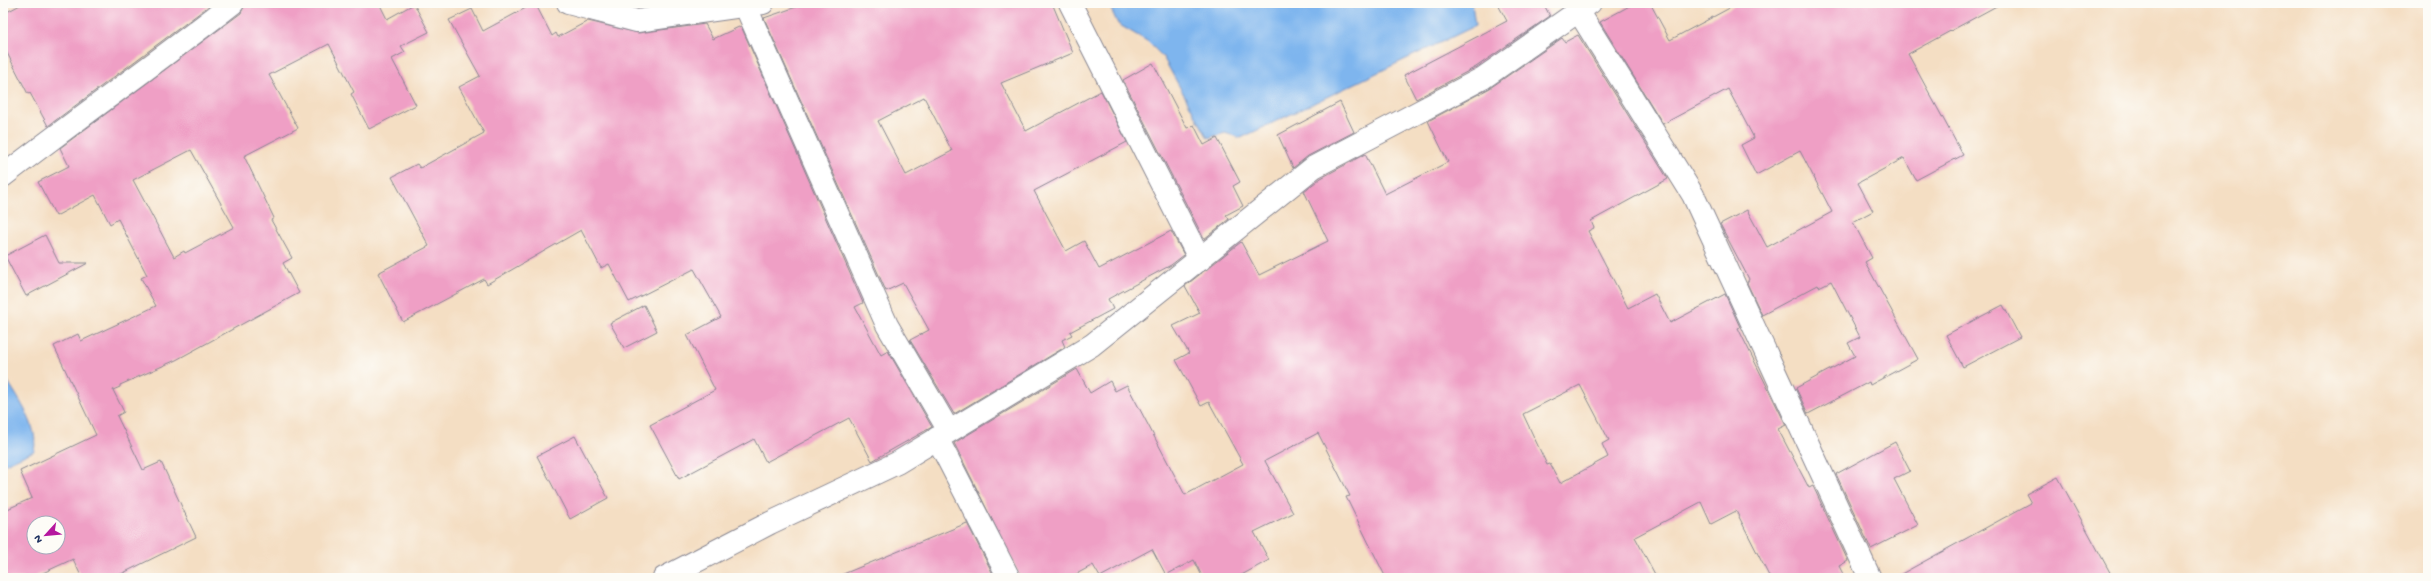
<svg xmlns="http://www.w3.org/2000/svg" width="2431" height="581" font-family="'Gochi Hand',sans-serif">
  <rect width="100%" height="100%" fill="#fdfcf7"/>
  <filter id="ink" filterUnits="userSpaceOnUse"><feTurbulence type="fractalNoise" baseFrequency=".025" numOctaves="2"/><feDisplacementMap in="SourceGraphic" scale="8" xChannelSelector="R" yChannelSelector="G"/><feConvolveMatrix kernelMatrix="1 2 1 2 8 2 1 2 1" color-interpolation-filters="sRGB"/></filter>
  <filter id="wash" filterUnits="userSpaceOnUse"><feTurbulence type="fractalNoise" baseFrequency=".012" numOctaves="4" result="noise"/><feDisplacementMap in="SourceGraphic" scale="16" xChannelSelector="R" yChannelSelector="G"/><feGaussianBlur stdDeviation="0.9" result="paint"/><feColorMatrix in="noise" values="0 0 0 0 0 0 0 0 0 0 0 0 0 0 0 0 0 1.4 0 .05"/><feComposite in="paint" operator="in"/></filter>
  <g filter="url(#wash)">
    <rect width="100%" height="100%" fill="#f4dec3"/>
    <!-- water -->
    <g fill="#7eb5ee" stroke="#4c72a6">
      <path d="M 1108,3 L 1472,3 L 1475,26 L 1241,138 L 1225,133 L 1208,138 L 1163,57 L 1147,41 L 1118,24 Z"/>
      <path d="M 3,373 C 15,395 40,425 34,451 L 3,465 Z"/>
    </g>
    <g id="blocks">
      <!-- building -->
      <g fill="#ef9fc5" fill-rule="evenodd">
        <path d="M 24,3 L 213,3 L 48,126 L 30,93 L 28,94 L 3,45 L 3,14 Z"/>
        <path d="M 245,3 L 379,3 L 387,19 L 414,4 L 429,32 L 401,46 L 405,52 L 392,59 L 416,105 L 369,129 L 351,94 L 354,92 L 329,44 L 269,75 L 298,128 L 244,156 L 274,218 L 271,220 L 292,258 L 283,263 L 299,293 L 176,360 L 120,385 L 120,387 L 113,390 L 124,412 L 117,416 L 143,470 L 161,462 L 196,537 L 113,578 L 82,578 L 73,559 L 32,578 L 3,578 L 3,511 L 32,498 L 20,471 L 96,435 L 54,346 L 78,334 L 81,341 L 156,306 L 141,278 L 147,275 L 118,219 L 110,224 L 95,195 L 56,216 L 38,182 L 69,166 L 60,148 L 241,13 ZM 191,150 L 234,227 L 185,253 L 184,251 L 174,257 L 133,180 ZM 34,523 L 58,523 L 58,547 L 34,547 Z"/>
        <path d="M 535,3 L 552,36 L 556,33 L 558,37 L 588,21 L 638,33 L 705,24 L 713,39 L 741,26 L 863,303 L 855,307 L 881,355 L 888,351 L 932,427 L 872,461 L 849,418 L 766,462 L 754,439 L 679,479 L 650,425 L 715,390 L 687,335 L 721,317 L 694,269 L 629,302 L 609,264 L 601,268 L 581,230 L 487,284 L 484,279 L 403,322 L 378,273 L 429,246 L 392,177 L 417,164 L 420,168 L 484,133 L 459,87 L 480,76 L 449,20 L 472,9 L 483,31 Z"/>
        <path d="M 622,3 L 675,3 L 638,8 L 621,4 Z"/>
        <path d="M 808,3 L 1052,3 L 1073,53 L 1001,83 L 1026,131 L 1101,91 L 1127,142 L 1034,191 L 1066,251 L 1084,241 L 1099,269 L 1171,231 L 1184,255 L 1171,265 L 1108,299 L 1113,309 L 1070,332 L 1072,335 L 1062,340 L 1065,347 L 954,414 L 910,340 L 929,330 L 903,283 L 886,291 L 764,18 ZM 924,97 L 952,151 L 906,175 L 878,121 Z"/>
        <path d="M 1497,3 L 1543,3 L 1550,16 L 1476,67 L 1416,99 L 1404,75 L 1507,21 Z"/>
        <path d="M 1635,3 L 1650,3 L 1670,40 L 1739,3 L 2002,3 L 1908,54 L 1963,155 L 1916,180 L 1904,158 L 1858,183 L 1873,211 L 1853,222 L 1872,258 L 1865,262 L 1918,359 L 1870,385 L 1869,382 L 1808,414 L 1796,388 L 1855,356 L 1848,343 L 1860,337 L 1831,281 L 1819,287 L 1818,285 L 1762,315 L 1747,283 L 1749,279 L 1720,224 L 1747,210 L 1767,247 L 1832,212 L 1800,151 L 1756,175 L 1741,145 L 1754,138 L 1728,89 L 1663,124 L 1600,22 Z"/>
        <path d="M 1578,35 L 1668,179 L 1591,221 L 1594,228 L 1588,231 L 1628,308 L 1655,294 L 1670,323 L 1725,294 L 1740,327 L 1738,328 L 1786,425 L 1778,429 L 1809,488 L 1813,486 L 1848,561 L 1839,566 L 1845,578 L 1770,578 L 1736,511 L 1711,524 L 1701,502 L 1635,537 L 1657,578 L 1386,578 L 1346,497 L 1350,496 L 1318,433 L 1265,461 L 1293,513 L 1254,532 L 1269,560 L 1236,578 L 1203,578 L 1194,560 L 1166,575 L 1152,549 L 1100,577 L 1093,565 L 1069,578 L 1021,578 L 954,443 L 1077,369 L 1090,393 L 1110,381 L 1115,391 L 1127,385 L 1185,495 L 1243,464 L 1209,402 L 1201,406 L 1176,360 L 1189,353 L 1173,326 L 1200,313 L 1185,286 L 1241,242 L 1259,275 L 1328,241 L 1304,191 L 1321,178 L 1365,154 L 1385,194 L 1448,162 L 1428,121 L 1490,88 L 1562,38 L 1565,42 ZM 1580,385 L 1609,440 L 1602,444 L 1608,457 L 1560,483 L 1550,464 L 1547,465 L 1523,414 Z"/>
        <path d="M 1153,63 L 1187,128 L 1194,125 L 1204,145 L 1217,138 L 1240,182 L 1233,186 L 1243,206 L 1226,215 L 1229,219 L 1204,239 L 1123,80 Z"/>
        <path d="M 1340,102 L 1354,132 L 1308,156 L 1293,168 L 1278,135 Z"/>
        <path d="M 45,235 L 59,263 L 88,263 L 26,296 L 5,256 Z"/>
        <path d="M 644,305 L 657,331 L 624,348 L 610,323 Z"/>
        <path d="M 2003,305 L 2020,337 L 1963,367 L 1946,335 Z"/>
        <path d="M 575,436 L 608,498 L 570,519 L 537,456 Z"/>
        <path d="M 1895,442 L 1910,471 L 1894,479 L 1918,525 L 1871,549 L 1836,474 Z"/>
        <path d="M 2058,477 L 2113,578 L 1894,578 L 2031,503 L 2026,494 Z"/>
        <path d="M 967,523 L 995,578 L 836,578 L 836,577 Z"/>
      </g>
    </g>
  </g>
  <g filter="url(#ink)">
    <use href="#blocks" fill-opacity="0" stroke="#888690" stroke-width="1"/>
    <g fill="none" stroke-linecap="round" stroke-linejoin="round">
      <defs>
        <g id="minor">
          <path d="M 568,3 L 637,21 L 763,3"/>
          <path d="M 1070,3 L 1200,260"/>
          <path d="M 745,5 L 887,325 L 949,431"/>
          <path d="M 1579,12 L 1693,195 L 1870,578"/>
          <path d="M 3,176 C 79,117 158,62 233,3"/>
          <path d="M 937,438 L 1009,578"/>
          <path d="M 664,578 L 770,523 L 897,463 L 1092,345 L 1314,167 L 1483,78 L 1590,3"/>
        </g>
      </defs>
      <!-- minor casing -->
      <use href="#minor" stroke="#888690" stroke-width="24"/>
      <!-- minor -->
      <use href="#minor" stroke="#fff" stroke-width="22"/>
    </g>
  </g>
  <!-- margin -->
  <rect width="2431" height="581" fill="none" stroke="#fdfcf7" stroke-width="16"/>
  <!-- north arrow -->
  <g transform="translate(46 535) rotate(243)"><circle r="19" fill="#fdfcf7" stroke="#a3aaba"/>
  <path d="M0-3L7 15L0 10L-7 15Z" fill="#b5179e"/>
  <text y="-6" font-size="11" font-weight="bold" text-anchor="middle" fill="#1b2f5e">N</text>
  </g>
</svg>
